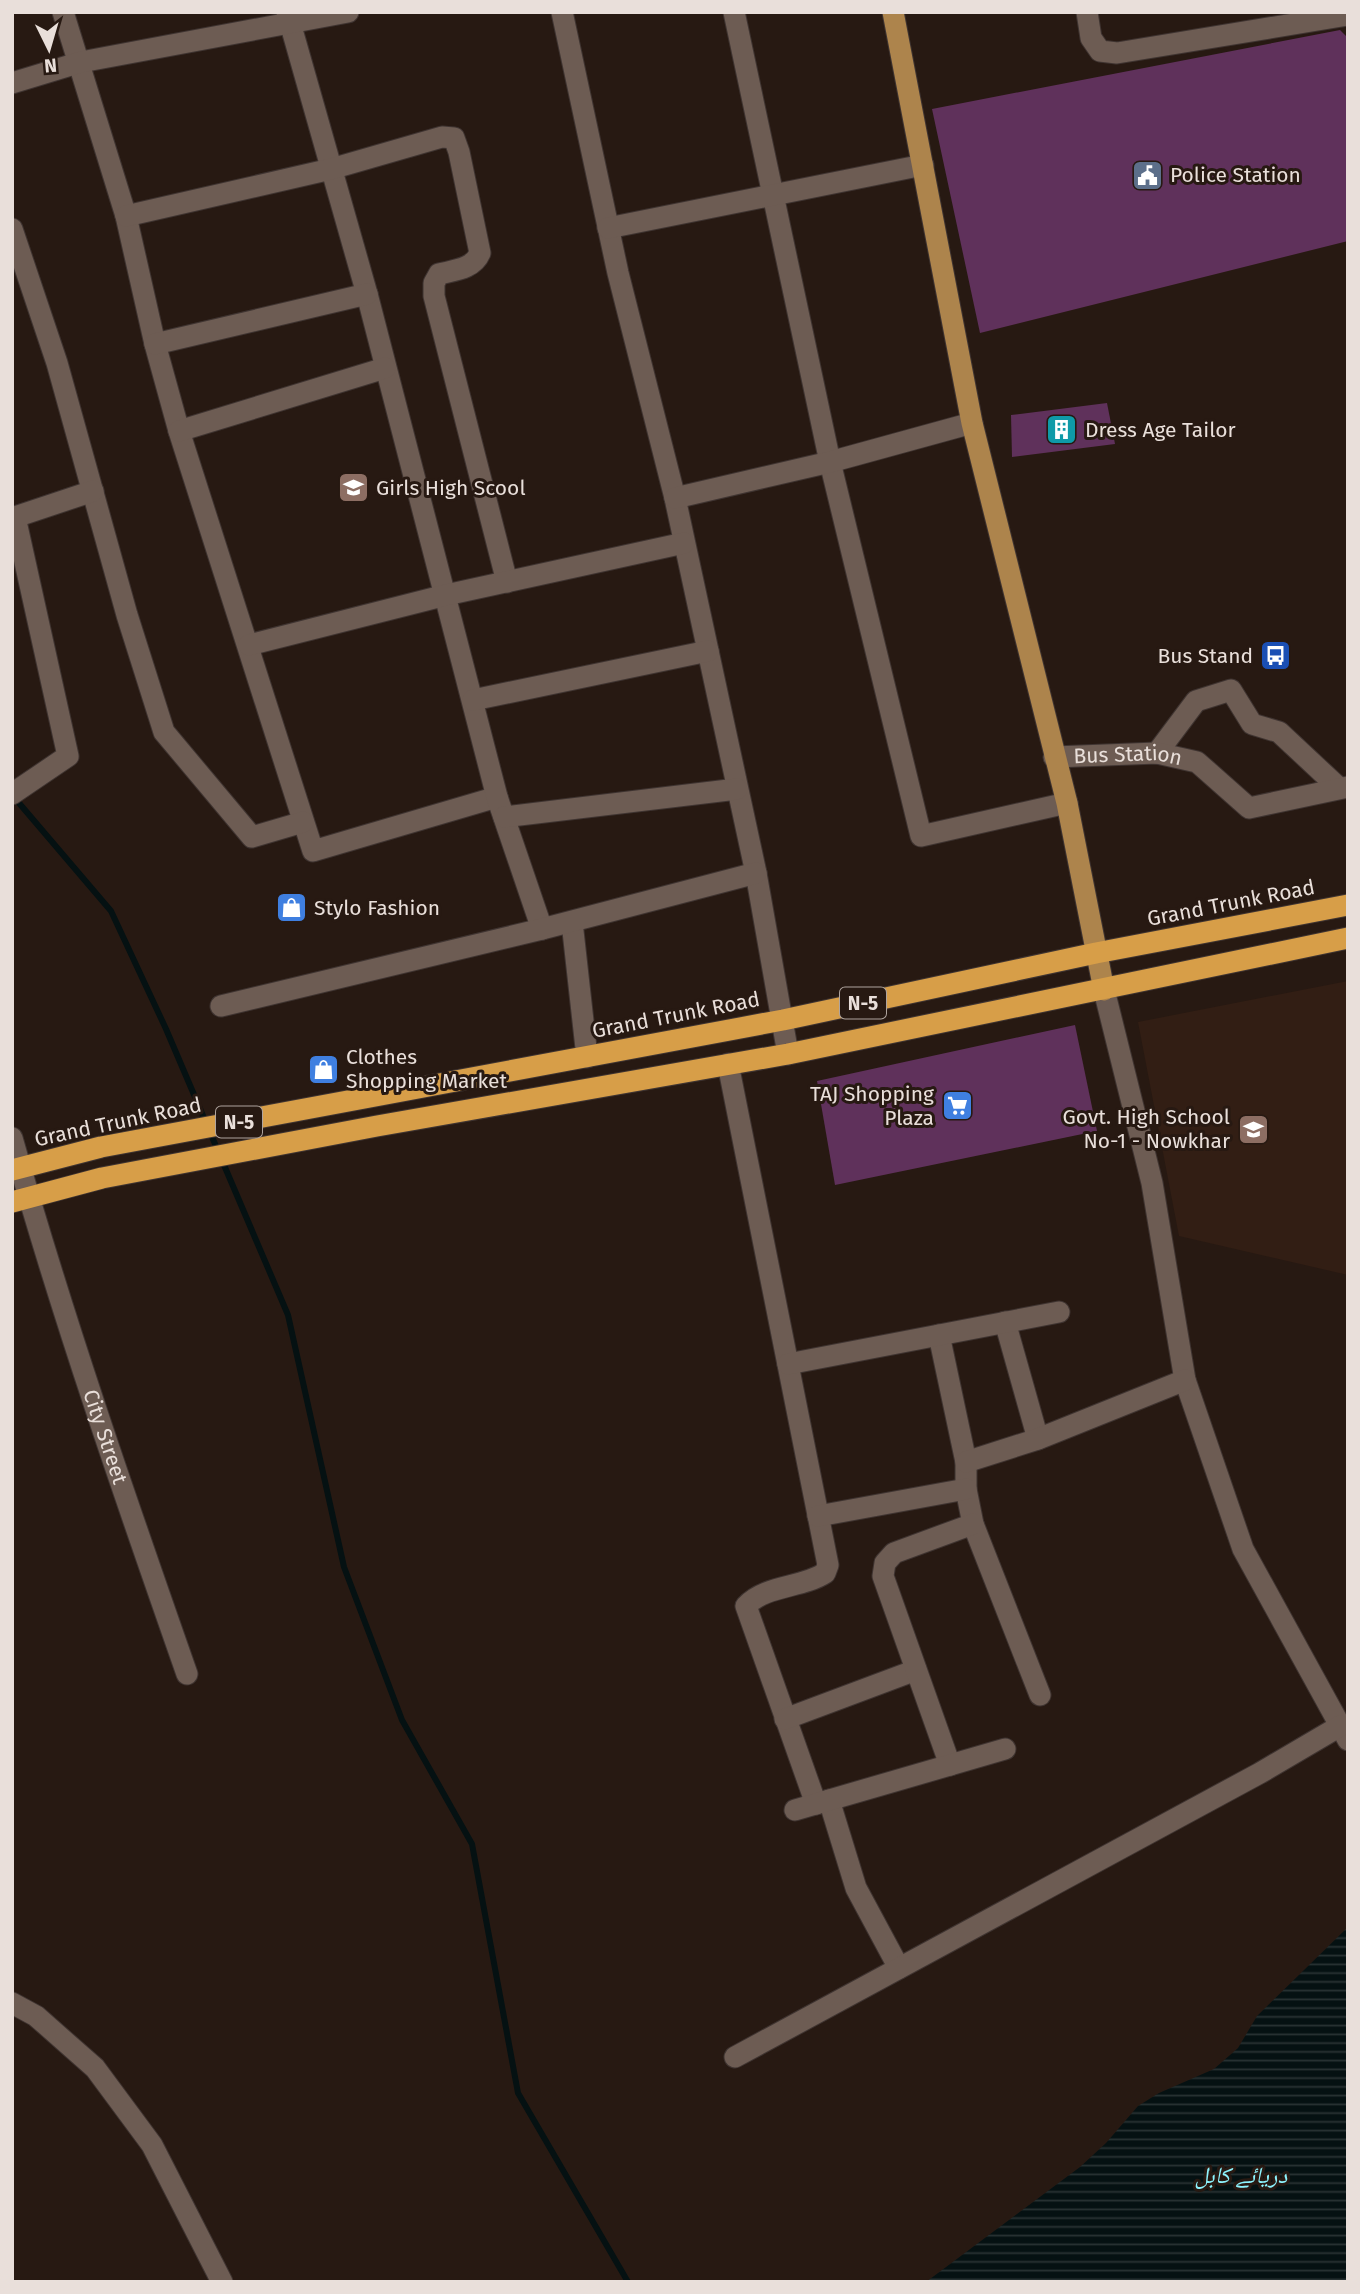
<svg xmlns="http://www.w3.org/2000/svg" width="1360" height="2294" font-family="'Fira Sans','Noto Naskh Arabic',sans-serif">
  <defs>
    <pattern id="water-rules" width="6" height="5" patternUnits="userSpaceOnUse" patternTransform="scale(1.75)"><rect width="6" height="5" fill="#051112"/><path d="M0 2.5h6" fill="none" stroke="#293334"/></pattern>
  </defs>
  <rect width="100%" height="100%" fill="#271912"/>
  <!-- built -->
  <path fill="#321e14" d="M 1348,981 L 1348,1275 L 1179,1236 L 1138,1022 Z"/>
  <!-- water -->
  <path fill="url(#water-rules)" d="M 1348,1927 L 1348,2282 L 926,2282 L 1080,2167 L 1106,2143 L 1138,2106 L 1159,2093 L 1214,2069 L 1238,2048 L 1257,2016 Z"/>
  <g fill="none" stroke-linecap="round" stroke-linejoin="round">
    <!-- stream -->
    <path stroke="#051112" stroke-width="6" d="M 13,796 L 111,911 L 166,1029 L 288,1315 L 344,1567 L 402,1720 L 472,1844 L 518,2093 L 628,2282"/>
  </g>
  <!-- building -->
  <g fill="#5f315b">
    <path d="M 1340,30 L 1348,38 L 1348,241 L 980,333 L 932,109 Z"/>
    <path d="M 1107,403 L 1115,444 L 1012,457 L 1011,415 Z"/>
    <path d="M 1075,1025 L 1097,1131 L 835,1185 L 817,1081 Z"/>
  </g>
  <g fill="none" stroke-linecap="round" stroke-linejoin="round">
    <defs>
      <g id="minor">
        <path d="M 63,12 L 126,216 L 155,344 L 179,431 L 313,851 L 497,797"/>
        <path d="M 287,12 L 367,294 L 497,797 L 542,929"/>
        <path d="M 562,12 L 618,273 L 675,498 L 756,873 L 788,1054"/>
        <path d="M 734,12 L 830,462 L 921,836 L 1067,803"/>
        <path d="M 1087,12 L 1091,38 L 1100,51 L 1117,53 L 1348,15"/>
        <path d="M 12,83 L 81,62 L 348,12"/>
        <path d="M 126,216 L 331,169 L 442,137 L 454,138 L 459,152 L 480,253 C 473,269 455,270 439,274 L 434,283 L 434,296 L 507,582"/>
        <path d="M 608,228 L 923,165"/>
        <path d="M 12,229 L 57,363 L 127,615 L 164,732 L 252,837 L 303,822"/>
        <path d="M 155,344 L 367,294"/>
        <path d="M 179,431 L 385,368"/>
        <path d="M 675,498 L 830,462 L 972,423"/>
        <path d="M 249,645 L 446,595 L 684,543"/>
        <path d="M 473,700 L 708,651"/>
        <path d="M 1157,753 L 1196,701 L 1231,690 L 1252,724 L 1279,732 L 1339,788"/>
        <path id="s1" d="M 1054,757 L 1157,753 L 1197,762 L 1249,808 L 1348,787"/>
        <path d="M 12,794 L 68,756 L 15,517 L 93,491"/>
        <path d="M 504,817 L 737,789"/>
        <path d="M 572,922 L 587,1057"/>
        <path d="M 1104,990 L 1152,1183 L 1185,1380 L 1243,1549 L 1348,1740"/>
        <path d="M 221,1006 L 542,929 L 756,873"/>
        <path d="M 728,1064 L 828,1565 L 825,1573 C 802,1588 765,1585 746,1606 L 816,1804"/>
        <path id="s2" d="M 12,1138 C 63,1319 125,1497 187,1674"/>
        <path d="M 1005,1322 L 1038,1439"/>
        <path d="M 939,1335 L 966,1462 L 966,1489 L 973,1524 L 1040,1695"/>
        <path d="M 788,1364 L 1059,1312"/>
        <path d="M 966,1462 L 1038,1439 L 1185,1380"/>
        <path d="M 818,1516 L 966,1489"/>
        <path d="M 785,1719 L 916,1670"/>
        <path d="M 950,1765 L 883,1576 L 885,1563 L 894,1553 L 973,1524"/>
        <path d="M 829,1800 L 856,1888 L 899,1968"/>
        <path d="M 795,1810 L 1005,1749"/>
        <path d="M 12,2003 L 36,2016 L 95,2068 L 152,2145 L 222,2282"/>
        <path d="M 735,2057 L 1260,1773 L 1340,1726"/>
      </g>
      <path id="major" d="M 893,12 L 972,423 L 1067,803 L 1104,990"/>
      <g id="highway">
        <path d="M 12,1170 L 101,1147 L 783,1020 L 1096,953 L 1348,905"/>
        <path d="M 12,1202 L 102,1178 L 377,1126 L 788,1054 L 1348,938"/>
      </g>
    </defs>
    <!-- minor casing -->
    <use href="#minor" stroke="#3f3431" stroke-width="23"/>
    <!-- major casing -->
    <use href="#major" stroke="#3f3431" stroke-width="23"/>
    <!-- highway casing -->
    <use href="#highway" stroke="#3f3431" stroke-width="23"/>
    <!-- minor -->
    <use href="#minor" stroke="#6d5c53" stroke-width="21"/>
    <!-- major -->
    <use href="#major" stroke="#ad844c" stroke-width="21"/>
    <!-- highway -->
    <use href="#highway" stroke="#d79e48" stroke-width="21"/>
  </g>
  <!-- icons -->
  <defs>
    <symbol id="civic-square" viewBox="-11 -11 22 22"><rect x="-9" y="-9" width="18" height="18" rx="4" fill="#5c6f8a" stroke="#271912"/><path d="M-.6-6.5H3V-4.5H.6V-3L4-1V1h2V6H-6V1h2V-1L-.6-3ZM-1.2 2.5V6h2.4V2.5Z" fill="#fff"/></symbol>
    <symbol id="building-square" viewBox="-11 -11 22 22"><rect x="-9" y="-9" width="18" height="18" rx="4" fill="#0f9aa8" stroke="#271912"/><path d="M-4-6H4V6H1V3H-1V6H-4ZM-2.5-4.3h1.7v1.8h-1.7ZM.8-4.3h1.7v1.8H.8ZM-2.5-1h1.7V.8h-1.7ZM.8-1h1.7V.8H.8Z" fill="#fff"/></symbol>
    <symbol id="school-square" viewBox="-11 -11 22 22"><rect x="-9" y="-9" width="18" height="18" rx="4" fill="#8d6e63" stroke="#271912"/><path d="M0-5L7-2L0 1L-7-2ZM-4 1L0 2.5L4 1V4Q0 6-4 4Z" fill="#fff"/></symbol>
    <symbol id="bus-square" viewBox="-11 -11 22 22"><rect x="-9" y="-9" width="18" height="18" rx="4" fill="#1a4fb4" stroke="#271912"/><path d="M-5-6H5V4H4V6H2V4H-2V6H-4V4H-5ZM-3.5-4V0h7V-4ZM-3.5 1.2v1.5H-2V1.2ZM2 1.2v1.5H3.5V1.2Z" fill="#fff"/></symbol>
    <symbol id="shop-square" viewBox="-11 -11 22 22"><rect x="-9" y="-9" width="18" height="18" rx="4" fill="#3f7fe0" stroke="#271912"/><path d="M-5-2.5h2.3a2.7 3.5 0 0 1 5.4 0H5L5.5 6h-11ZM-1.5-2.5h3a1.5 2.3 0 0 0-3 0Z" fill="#fff"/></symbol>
    <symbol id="supermarket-square" viewBox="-11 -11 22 22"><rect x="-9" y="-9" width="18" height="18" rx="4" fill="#3f7fe0" stroke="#271912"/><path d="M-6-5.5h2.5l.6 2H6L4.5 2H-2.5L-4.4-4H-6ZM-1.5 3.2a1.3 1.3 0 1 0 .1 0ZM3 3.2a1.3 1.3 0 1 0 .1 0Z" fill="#fff"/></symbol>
  </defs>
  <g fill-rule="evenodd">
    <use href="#civic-square" x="1130" y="158" width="35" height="35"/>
    <use href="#building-square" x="1044" y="412" width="35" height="35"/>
    <use href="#school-square" x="336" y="470" width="35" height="35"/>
    <use href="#bus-square" x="1258" y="638" width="35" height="35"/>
    <use href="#shop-square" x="274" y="890" width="35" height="35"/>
    <use href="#shop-square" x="306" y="1052" width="35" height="35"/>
    <use href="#supermarket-square" x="940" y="1088" width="35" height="35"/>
    <use href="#school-square" x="1236" y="1112" width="35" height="35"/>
  </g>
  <g text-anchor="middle" stroke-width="6" stroke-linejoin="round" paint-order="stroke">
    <!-- shield labels -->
    <g fill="#271912" stroke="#afa49e" stroke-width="2">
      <rect x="840" y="987.5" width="46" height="31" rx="5"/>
      <rect x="216" y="1106.5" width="46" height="31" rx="5"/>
    </g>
    <g font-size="19" font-weight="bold" fill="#e9dfda">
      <text x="863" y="1010">N-5</text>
      <text x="239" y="1129">N-5</text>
    </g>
    <!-- poi labels -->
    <g font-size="21" fill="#e9dfda" stroke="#271912" text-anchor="start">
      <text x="1170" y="182">Police Station</text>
      <text x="1085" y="437">Dress Age Tailor</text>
      <text x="376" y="495">Girls High Scool</text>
      <text x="1253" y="663" text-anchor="end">Bus Stand</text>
      <text x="314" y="915">Stylo Fashion</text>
      <text x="346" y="1064">Clothes<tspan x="346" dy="24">Shopping Market</tspan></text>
      <text x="934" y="1101" text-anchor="end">TAJ Shopping<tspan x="934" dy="24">Plaza</tspan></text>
      <text x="1230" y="1124" text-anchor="end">Govt. High School<tspan x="1230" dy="24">No-1 - Nowkhar</tspan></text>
    </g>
    <!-- street labels -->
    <g font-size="21" fill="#e9dfda" stroke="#271912">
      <text dy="7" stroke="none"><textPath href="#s1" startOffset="74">Bus Station</textPath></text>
      <text transform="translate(1231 903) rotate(-11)" y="7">Grand Trunk Road</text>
      <text transform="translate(676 1015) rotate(-11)" y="7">Grand Trunk Road</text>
      <text transform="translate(118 1122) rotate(-12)" y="7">Grand Trunk Road</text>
      <text dy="7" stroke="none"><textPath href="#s2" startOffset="313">City Street</textPath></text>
    </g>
    <!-- water labels -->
    <g font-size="23" font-style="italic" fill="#8df3fd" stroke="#271912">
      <text x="1241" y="2183">دریائے کابل</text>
    </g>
  </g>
  <!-- border -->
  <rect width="1360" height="2294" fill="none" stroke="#e9dfda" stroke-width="28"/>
  <!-- north arrow -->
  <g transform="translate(49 49) rotate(175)" stroke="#271912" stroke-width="5" paint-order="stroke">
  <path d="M0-5L12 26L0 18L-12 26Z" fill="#e9dfda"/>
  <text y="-10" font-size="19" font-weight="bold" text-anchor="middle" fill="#e9dfda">N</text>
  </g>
</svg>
